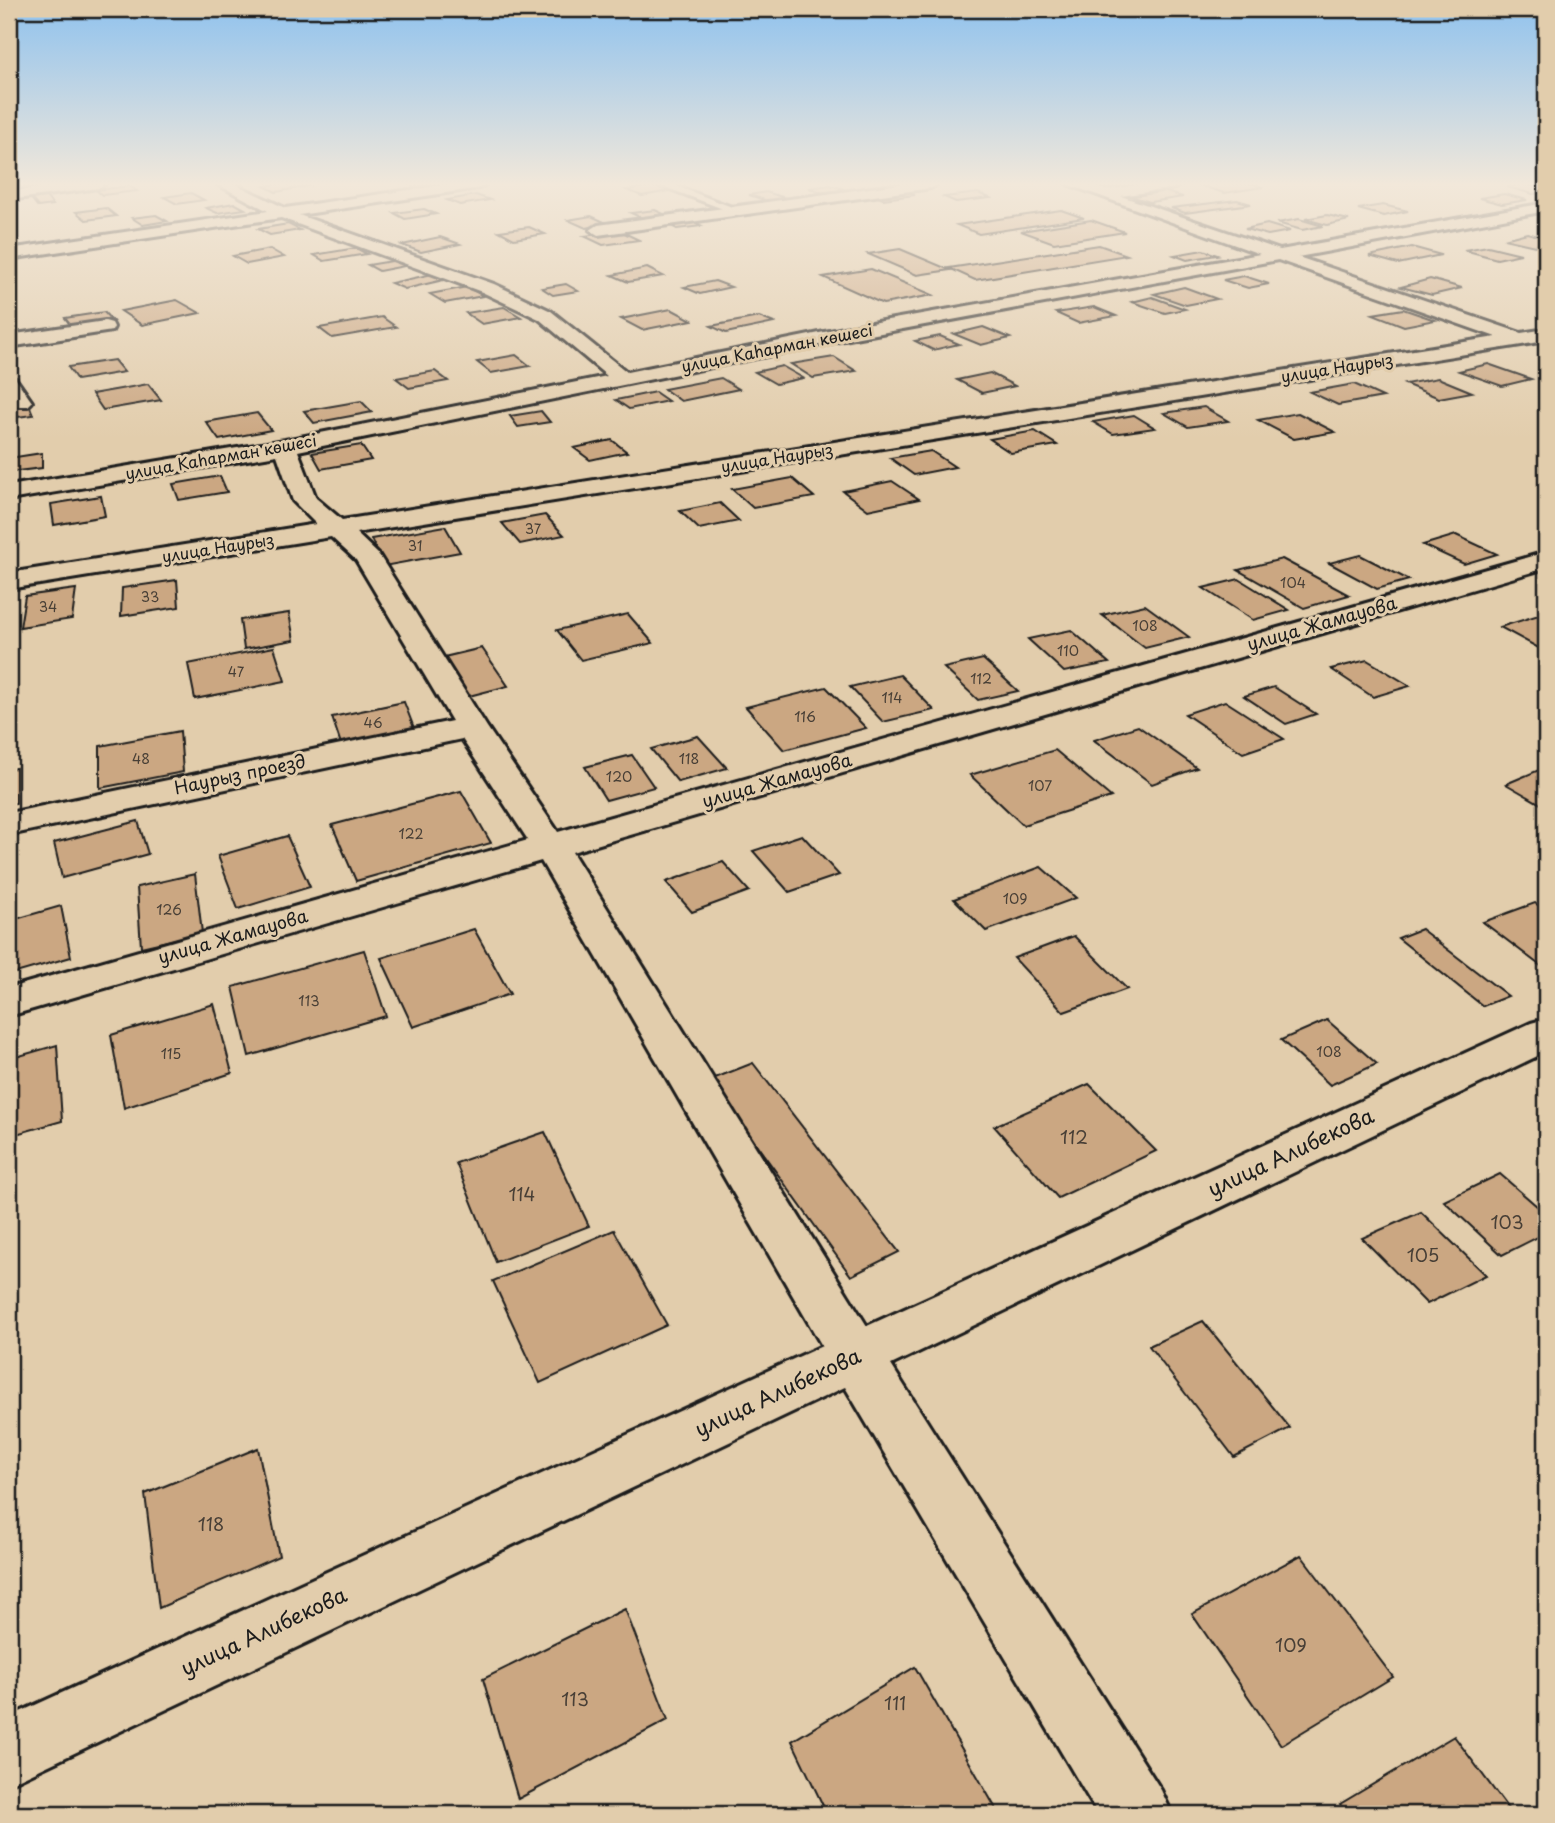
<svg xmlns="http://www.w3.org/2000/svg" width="1555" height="1823" font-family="'Playpen Sans',sans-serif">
  <rect width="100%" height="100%" fill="#e2cdac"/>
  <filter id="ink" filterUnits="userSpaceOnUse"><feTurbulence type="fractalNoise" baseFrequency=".0143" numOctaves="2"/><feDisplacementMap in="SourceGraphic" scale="14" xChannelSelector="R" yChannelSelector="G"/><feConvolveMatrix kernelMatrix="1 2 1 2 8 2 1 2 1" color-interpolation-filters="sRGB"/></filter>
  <g filter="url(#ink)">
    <!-- building -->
    <g fill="#cba782" stroke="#1c1c1c" stroke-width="2">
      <path d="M 30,184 L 55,184 L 60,187 L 27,191 L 18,186 Z"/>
      <path d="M 278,184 L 305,184 L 310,186 L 276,192 L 264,186 Z"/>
      <path d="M 1207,184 L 1254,184 L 1263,187 L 1224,193 L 1199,185 Z"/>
      <path d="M 1525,184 L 1546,190 L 1546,192 L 1533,194 L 1507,187 Z"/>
      <path d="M 830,185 L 848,190 L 827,194 L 809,188 Z"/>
      <path d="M 130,186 L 137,191 L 102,195 L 96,190 Z"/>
      <path d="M 653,186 L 669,191 L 642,196 L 626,190 Z"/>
      <path d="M 905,191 L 915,195 L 883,199 L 873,195 Z"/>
      <path d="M 1162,191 L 1183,197 L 1150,202 L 1130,196 Z"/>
      <path d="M 766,192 L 789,199 L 771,202 L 749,195 Z"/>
      <path d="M 191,193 L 204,200 L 177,204 L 164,197 Z"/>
      <path d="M 978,193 L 990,198 L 956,202 L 944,197 Z"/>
      <path d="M 44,194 L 53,205 L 38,207 L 29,196 Z"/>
      <path d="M 1504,194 L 1527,200 L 1502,204 L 1479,198 Z"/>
      <path d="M 476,195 L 490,200 L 460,205 L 447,200 Z"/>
      <path d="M 1237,200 L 1251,204 L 1185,213 L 1171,208 Z"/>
      <path d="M 234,203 L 245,209 L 217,213 L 206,208 Z"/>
      <path d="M 1383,205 L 1408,211 L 1384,216 L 1358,209 Z"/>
      <path d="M 106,208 L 116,216 L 86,220 L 76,212 Z"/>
      <path d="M 424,209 L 436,214 L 405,219 L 394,213 Z"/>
      <path d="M 655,210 L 668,216 L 644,219 L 631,213 Z"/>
      <path d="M 1061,210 L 1084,218 L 979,234 L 957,225 Z"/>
      <path d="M 156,215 L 167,221 L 143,225 L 132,218 Z"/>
      <path d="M 1327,215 L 1349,220 L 1327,225 L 1305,219 Z"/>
      <path d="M 591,216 L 609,224 L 586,228 L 568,220 Z"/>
      <path d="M 688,219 L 702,226 L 677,229 L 663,222 Z"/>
      <path d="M 1299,219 L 1323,226 L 1302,230 L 1277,223 Z"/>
      <path d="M 1091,220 L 1125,232 L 1054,243 L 1021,231 Z"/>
      <path d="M 288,224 L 300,230 L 270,235 L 258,229 Z"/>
      <path d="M 1267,224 L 1290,231 L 1268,235 L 1245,229 Z"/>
      <path d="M 529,227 L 545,234 L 514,239 L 499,231 Z"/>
      <path d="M 620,231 L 639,240 L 603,245 L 584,236 Z"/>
      <path d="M 1527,233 L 1546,238 L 1546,243 L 1535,246 L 1504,239 Z"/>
      <path d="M 440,237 L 460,244 L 421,252 L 402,245 Z"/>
      <path d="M 1099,245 L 1127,255 L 975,280 L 949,268 Z"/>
      <path d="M 1488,246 L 1521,254 L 1497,259 L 1464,250 Z"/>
      <path d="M 1412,247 L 1441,255 L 1398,264 L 1369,256 Z"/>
      <path d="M 356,248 L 367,254 L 324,261 L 314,255 Z"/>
      <path d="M 270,249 L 284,257 L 247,264 L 233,256 Z"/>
      <path d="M 900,249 L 950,270 L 917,275 L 868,254 Z"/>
      <path d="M 1203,250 L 1217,255 L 1187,260 L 1174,255 Z"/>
      <path d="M 398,260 L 410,265 L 379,271 L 368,265 Z"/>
      <path d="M 647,268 L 663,276 L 628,282 L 612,275 Z"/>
      <path d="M 871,269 L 933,295 L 883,304 L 823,277 Z"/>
      <path d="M 437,273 L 452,278 L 405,289 L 391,283 Z"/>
      <path d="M 1244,276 L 1269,284 L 1248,288 L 1223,280 Z"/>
      <path d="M 1430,279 L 1462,288 L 1432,295 L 1401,287 Z"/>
      <path d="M 715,281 L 731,287 L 700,294 L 684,287 Z"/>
      <path d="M 566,284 L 578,291 L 553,295 L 542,288 Z"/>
      <path d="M 467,287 L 483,296 L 445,303 L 430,294 Z"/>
      <path d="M 1184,287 L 1217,299 L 1186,305 L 1154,294 Z"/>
      <path d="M 1152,297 L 1185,309 L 1165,313 L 1132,302 Z"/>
      <path d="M 177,300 L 200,313 L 142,325 L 121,311 Z"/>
      <path d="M 504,307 L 521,317 L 482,324 L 466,313 Z"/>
      <path d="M 1094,307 L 1116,316 L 1078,323 L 1056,313 Z"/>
      <path d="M 671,309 L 692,320 L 642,330 L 621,319 Z"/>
      <path d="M 1403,309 L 1435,320 L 1404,326 L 1373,314 Z"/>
      <path d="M 104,312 L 112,321 L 72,327 L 65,318 Z"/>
      <path d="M 382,317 L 396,327 L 332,338 L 319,328 Z"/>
      <path d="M 759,317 L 774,323 L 726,333 L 711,326 Z"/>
      <path d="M 983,327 L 1010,338 L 981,345 L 954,334 Z"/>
      <path d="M 940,336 L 959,344 L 933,350 L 915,341 Z"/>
      <path d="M 516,355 L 530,366 L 491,373 L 477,362 Z"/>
      <path d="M 834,357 L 856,371 L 813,378 L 791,364 Z"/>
      <path d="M 114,360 L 124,372 L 77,380 L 68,367 Z"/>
      <path d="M 1488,364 L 1531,379 L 1502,386 L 1459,371 Z"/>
      <path d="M 782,366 L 803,378 L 776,384 L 755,372 Z"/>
      <path d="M 435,371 L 448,381 L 409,388 L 396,378 Z"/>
      <path d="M 990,373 L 1015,386 L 982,393 L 957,380 Z"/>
      <path d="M 721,378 L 739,389 L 681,401 L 664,389 Z"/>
      <path d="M 1438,378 L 1472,392 L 1439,398 L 1405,384 Z"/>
      <path d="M 148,384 L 161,400 L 103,410 L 92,394 Z"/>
      <path d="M 1354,384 L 1383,397 L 1338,405 L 1310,392 Z"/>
      <path d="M 655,392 L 668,401 L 629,409 L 616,400 Z"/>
      <path d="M 28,401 L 33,415 L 9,418 L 9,404 Z"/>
      <path d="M 361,401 L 372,412 L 314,423 L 304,411 Z"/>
      <path d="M 1204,407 L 1228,421 L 1188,427 L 1164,413 Z"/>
      <path d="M 541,411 L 550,422 L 518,427 L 510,416 Z"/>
      <path d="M 257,413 L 271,430 L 219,440 L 206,422 Z"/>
      <path d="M 1298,413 L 1335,432 L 1294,439 L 1258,420 Z"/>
      <path d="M 1134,415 L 1155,428 L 1113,434 L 1093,422 Z"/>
      <path d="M 1035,431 L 1057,445 L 1011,453 L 990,439 Z"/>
      <path d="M 612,440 L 627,452 L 590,460 L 574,448 Z"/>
      <path d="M 361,445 L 371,460 L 321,469 L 312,453 Z"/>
      <path d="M 931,451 L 955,467 L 914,475 L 890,458 Z"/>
      <path d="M 42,453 L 42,468 L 9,472 L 9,458 Z"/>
      <path d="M 220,476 L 227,492 L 179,500 L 173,484 Z"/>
      <path d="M 792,478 L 814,497 L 753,508 L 732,489 Z"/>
      <path d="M 892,481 L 919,499 L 868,510 L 843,491 Z"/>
      <path d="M 101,496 L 105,516 L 54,525 L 51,504 Z"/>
      <path d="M 720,503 L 739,521 L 699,529 L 680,511 Z"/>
      <path d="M 545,515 L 564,535 L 520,544 L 502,523 Z"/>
      <path d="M 445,526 L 460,552 L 384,566 L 371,539 Z"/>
      <path d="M 1456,535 L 1497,554 L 1464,564 L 1423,545 Z"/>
      <path d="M 1360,555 L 1409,580 L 1377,589 L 1329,563 Z"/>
      <path d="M 1282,559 L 1349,595 L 1304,608 L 1238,570 Z"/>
      <path d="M 1239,579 L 1289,610 L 1253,620 L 1203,588 Z"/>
      <path d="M 177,580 L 179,607 L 121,616 L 122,588 Z"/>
      <path d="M 76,589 L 72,619 L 20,627 L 25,596 Z"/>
      <path d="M 1145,605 L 1189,637 L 1145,648 L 1102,615 Z"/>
      <path d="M 289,613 L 294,640 L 244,649 L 240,620 Z"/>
      <path d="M 628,614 L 653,643 L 581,660 L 557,630 Z"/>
      <path d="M 1542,614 L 1546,616 L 1546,652 L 1500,627 Z"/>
      <path d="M 1071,630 L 1109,663 L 1064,672 L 1028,639 Z"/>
      <path d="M 274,647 L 285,681 L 195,699 L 188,664 Z"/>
      <path d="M 482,648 L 508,686 L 465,697 L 440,658 Z"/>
      <path d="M 983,659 L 1018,691 L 978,700 L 944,668 Z"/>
      <path d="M 1367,660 L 1410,686 L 1373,697 L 1331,669 Z"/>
      <path d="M 900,675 L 934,710 L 883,722 L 850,687 Z"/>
      <path d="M 826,687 L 866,728 L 784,750 L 746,707 Z"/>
      <path d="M 1274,687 L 1316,714 L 1286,724 L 1244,696 Z"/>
      <path d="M 1225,701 L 1284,739 L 1243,753 L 1185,714 Z"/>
      <path d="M 404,702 L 414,728 L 341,744 L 332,717 Z"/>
      <path d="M 1138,726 L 1197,768 L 1152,784 L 1094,740 Z"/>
      <path d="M 180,731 L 183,772 L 100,788 L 100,746 Z"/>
      <path d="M 698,736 L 727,768 L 678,782 L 651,749 Z"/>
      <path d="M 1055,750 L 1111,797 L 1023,825 L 970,775 Z"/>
      <path d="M 632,755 L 654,787 L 606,800 L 585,767 Z"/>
      <path d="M 1546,767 L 1546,807 L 1506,784 Z"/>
      <path d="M 16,768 L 16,803 L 9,804 L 9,769 Z"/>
      <path d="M 461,791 L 491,843 L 356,881 L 332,825 Z"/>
      <path d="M 138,821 L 148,854 L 62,878 L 54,843 Z"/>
      <path d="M 802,835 L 839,875 L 789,892 L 753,851 Z"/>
      <path d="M 287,836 L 310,887 L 238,909 L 218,856 Z"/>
      <path d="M 723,862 L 749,891 L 692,912 L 666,882 Z"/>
      <path d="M 1041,867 L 1076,898 L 986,931 L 954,899 Z"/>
      <path d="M 195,874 L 202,933 L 141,947 L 137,887 Z"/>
      <path d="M 1535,903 L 1546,911 L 1546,970 L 1483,922 Z"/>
      <path d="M 61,906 L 71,957 L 9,975 L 9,921 Z"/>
      <path d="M 474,929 L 510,994 L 413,1027 L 381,958 Z"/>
      <path d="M 1421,929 L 1508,996 L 1483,1006 L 1398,938 Z"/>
      <path d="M 1074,936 L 1127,989 L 1064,1012 L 1014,958 Z"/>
      <path d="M 364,950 L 386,1016 L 249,1056 L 233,987 Z"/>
      <path d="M 214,1004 L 232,1073 L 124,1108 L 111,1035 Z"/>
      <path d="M 1327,1020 L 1377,1064 L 1330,1085 L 1281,1040 Z"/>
      <path d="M 57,1045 L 62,1121 L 9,1136 L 9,1059 Z"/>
      <path d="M 753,1063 L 899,1252 L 851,1276 L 710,1080 Z"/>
      <path d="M 1089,1084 L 1156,1151 L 1058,1198 L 994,1126 Z"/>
      <path d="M 545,1132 L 589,1226 L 496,1262 L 456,1163 Z"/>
      <path d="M 1500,1174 L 1546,1214 L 1546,1233 L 1502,1255 L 1444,1201 Z"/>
      <path d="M 1421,1212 L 1486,1275 L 1427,1304 L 1362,1238 Z"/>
      <path d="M 614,1230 L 667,1325 L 540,1383 L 493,1281 Z"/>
      <path d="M 1203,1321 L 1290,1428 L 1234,1457 L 1149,1346 Z"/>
      <path d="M 258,1448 L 279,1556 L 159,1608 L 145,1494 Z"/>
      <path d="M 1301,1555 L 1393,1677 L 1281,1745 L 1192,1614 Z"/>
      <path d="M 625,1609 L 668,1720 L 518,1799 L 483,1679 Z"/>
      <path d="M 915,1667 L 999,1814 L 827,1814 L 792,1741 Z"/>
      <path d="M 1454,1736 L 1512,1814 L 1347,1814 L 1340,1804 Z"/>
    </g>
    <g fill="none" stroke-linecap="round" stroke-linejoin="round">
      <defs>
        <path id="lane" d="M 657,184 L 671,184 L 740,210 L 731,212 Z"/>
        <g id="street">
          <path d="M 66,184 L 105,184 L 98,188 L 9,200 L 9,192 Z"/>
          <path d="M 217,184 L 235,184 L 285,208 L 450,184 L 486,184 L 479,188 L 299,215 L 494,284 L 551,311 L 627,372 L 854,326 L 1260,254 L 1067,184 L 1088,184 L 1105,190 L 1144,184 L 1181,184 L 1174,188 L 1121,196 L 1280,250 L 1546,203 L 1546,211 L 1298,257 L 1521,333 L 1546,329 L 1546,341 L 356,533 L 379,555 L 487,727 L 558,832 L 1546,552 L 1546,568 L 572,852 L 867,1326 L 1531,1023 L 1546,1019 L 1546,1052 L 891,1365 L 1161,1790 L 1172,1814 L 1098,1814 L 845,1387 L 9,1784 L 9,1717 L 822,1346 L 541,861 L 9,1016 L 9,988 L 528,840 L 462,739 L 9,835 L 9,813 L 452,721 L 356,560 L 331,537 L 9,589 L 9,573 L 316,524 L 293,501 L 277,455 L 9,500 L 9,486 L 285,440 L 607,376 L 539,319 L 482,292 L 281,218 L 9,259 L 9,249 L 268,211 ZM 1278,260 L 1496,337 L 342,520 L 316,498 L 298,451 L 854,338 Z"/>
          <path d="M 900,184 L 938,184 L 931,188 L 598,235 L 590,230 L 598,225 Z"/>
          <path d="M 105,321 L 112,323 L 114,327 L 112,331 L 9,347 L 9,335 Z"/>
          <path d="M 9,377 L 16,379 L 32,402 L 28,406 L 14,406 L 9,399 Z"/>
        </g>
      </defs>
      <!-- lane casing -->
      <use href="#lane" stroke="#1c1c1c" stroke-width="6"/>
      <!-- street casing -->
      <use href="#street" stroke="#1c1c1c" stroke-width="6"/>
      <!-- lane -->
      <use href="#lane" fill="#e2cdac" fill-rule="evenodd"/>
      <!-- street -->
      <use href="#street" fill="#e2cdac" fill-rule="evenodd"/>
    </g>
  </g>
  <!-- sky -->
  <linearGradient id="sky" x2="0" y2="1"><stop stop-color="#8fc2ee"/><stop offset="0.42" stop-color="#f2e8da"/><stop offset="1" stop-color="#f2e8da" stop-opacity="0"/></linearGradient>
  <rect width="1555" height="439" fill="url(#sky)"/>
  <g text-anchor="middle" stroke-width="6" stroke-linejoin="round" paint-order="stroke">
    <!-- number labels -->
    <g font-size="14" fill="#483f36">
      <text x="533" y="534">37</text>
      <text x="415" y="551">31</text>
      <text x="1293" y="588">104</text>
      <text x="150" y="602">33</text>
      <text x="48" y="612">34</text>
      <text x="1145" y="631">108</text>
      <text x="1068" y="656">110</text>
      <text x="236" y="677">47</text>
      <text x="981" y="684">112</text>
      <text x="892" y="703">114</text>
      <text x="805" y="722">116</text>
      <text x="373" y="728">46</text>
      <text x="141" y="764">48</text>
      <text x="689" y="764">118</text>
      <text x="619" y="782">120</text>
      <text x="1040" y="791">107</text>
      <text x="411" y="839">122</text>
      <text x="1015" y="904">109</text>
      <text x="169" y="915">126</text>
      <text x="309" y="1006">113</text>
      <text x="1329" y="1057">108</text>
      <text x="171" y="1059">115</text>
    </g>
    <!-- far-street labels -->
    <g font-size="16" fill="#1c1c1c" stroke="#e2cdac">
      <text transform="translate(777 348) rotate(-11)" y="6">улица Каһарман көшесі</text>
      <text transform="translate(1337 368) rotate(-9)" y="6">улица Наурыз</text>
      <text transform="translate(221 457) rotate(-10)" y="6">улица Каһарман көшесі</text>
      <text transform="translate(777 458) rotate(-9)" y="6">улица Наурыз</text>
      <text transform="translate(218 548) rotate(-9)" y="6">улица Наурыз</text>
    </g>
    <!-- street labels -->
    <g font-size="18" fill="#1c1c1c" stroke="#e2cdac">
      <text transform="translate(1322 624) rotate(-16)" y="6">улица Жамауова</text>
      <text transform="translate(240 775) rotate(-12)" y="6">Наурыз проезд</text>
      <text transform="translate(777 781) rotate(-16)" y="6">улица Жамауова</text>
      <text transform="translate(233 937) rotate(-16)" y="6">улица Жамауова</text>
    </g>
    <!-- near-number labels -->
    <g font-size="18" fill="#483f36">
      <text x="1074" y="1144">112</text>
      <text x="522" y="1201">114</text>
      <text x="1507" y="1229">103</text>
      <text x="1423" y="1262">105</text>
      <text x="211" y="1531">118</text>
      <text x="1291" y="1652">109</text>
      <text x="575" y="1706">113</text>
      <text x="895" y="1710">111</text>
    </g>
    <!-- near-street labels -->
    <g font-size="21" fill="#1c1c1c" stroke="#e2cdac">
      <text transform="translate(1291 1153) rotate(-25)" y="7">улица Алибекова</text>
      <text transform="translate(778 1393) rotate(-25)" y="7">улица Алибекова</text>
      <text transform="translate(264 1632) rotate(-25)" y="7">улица Алибекова</text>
    </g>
  </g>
  <!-- margin -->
  <rect width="1555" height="1823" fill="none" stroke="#e2cdac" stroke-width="35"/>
  <rect x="18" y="18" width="1520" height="1788" fill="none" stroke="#1c1c1c" stroke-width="2.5" filter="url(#ink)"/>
</svg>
